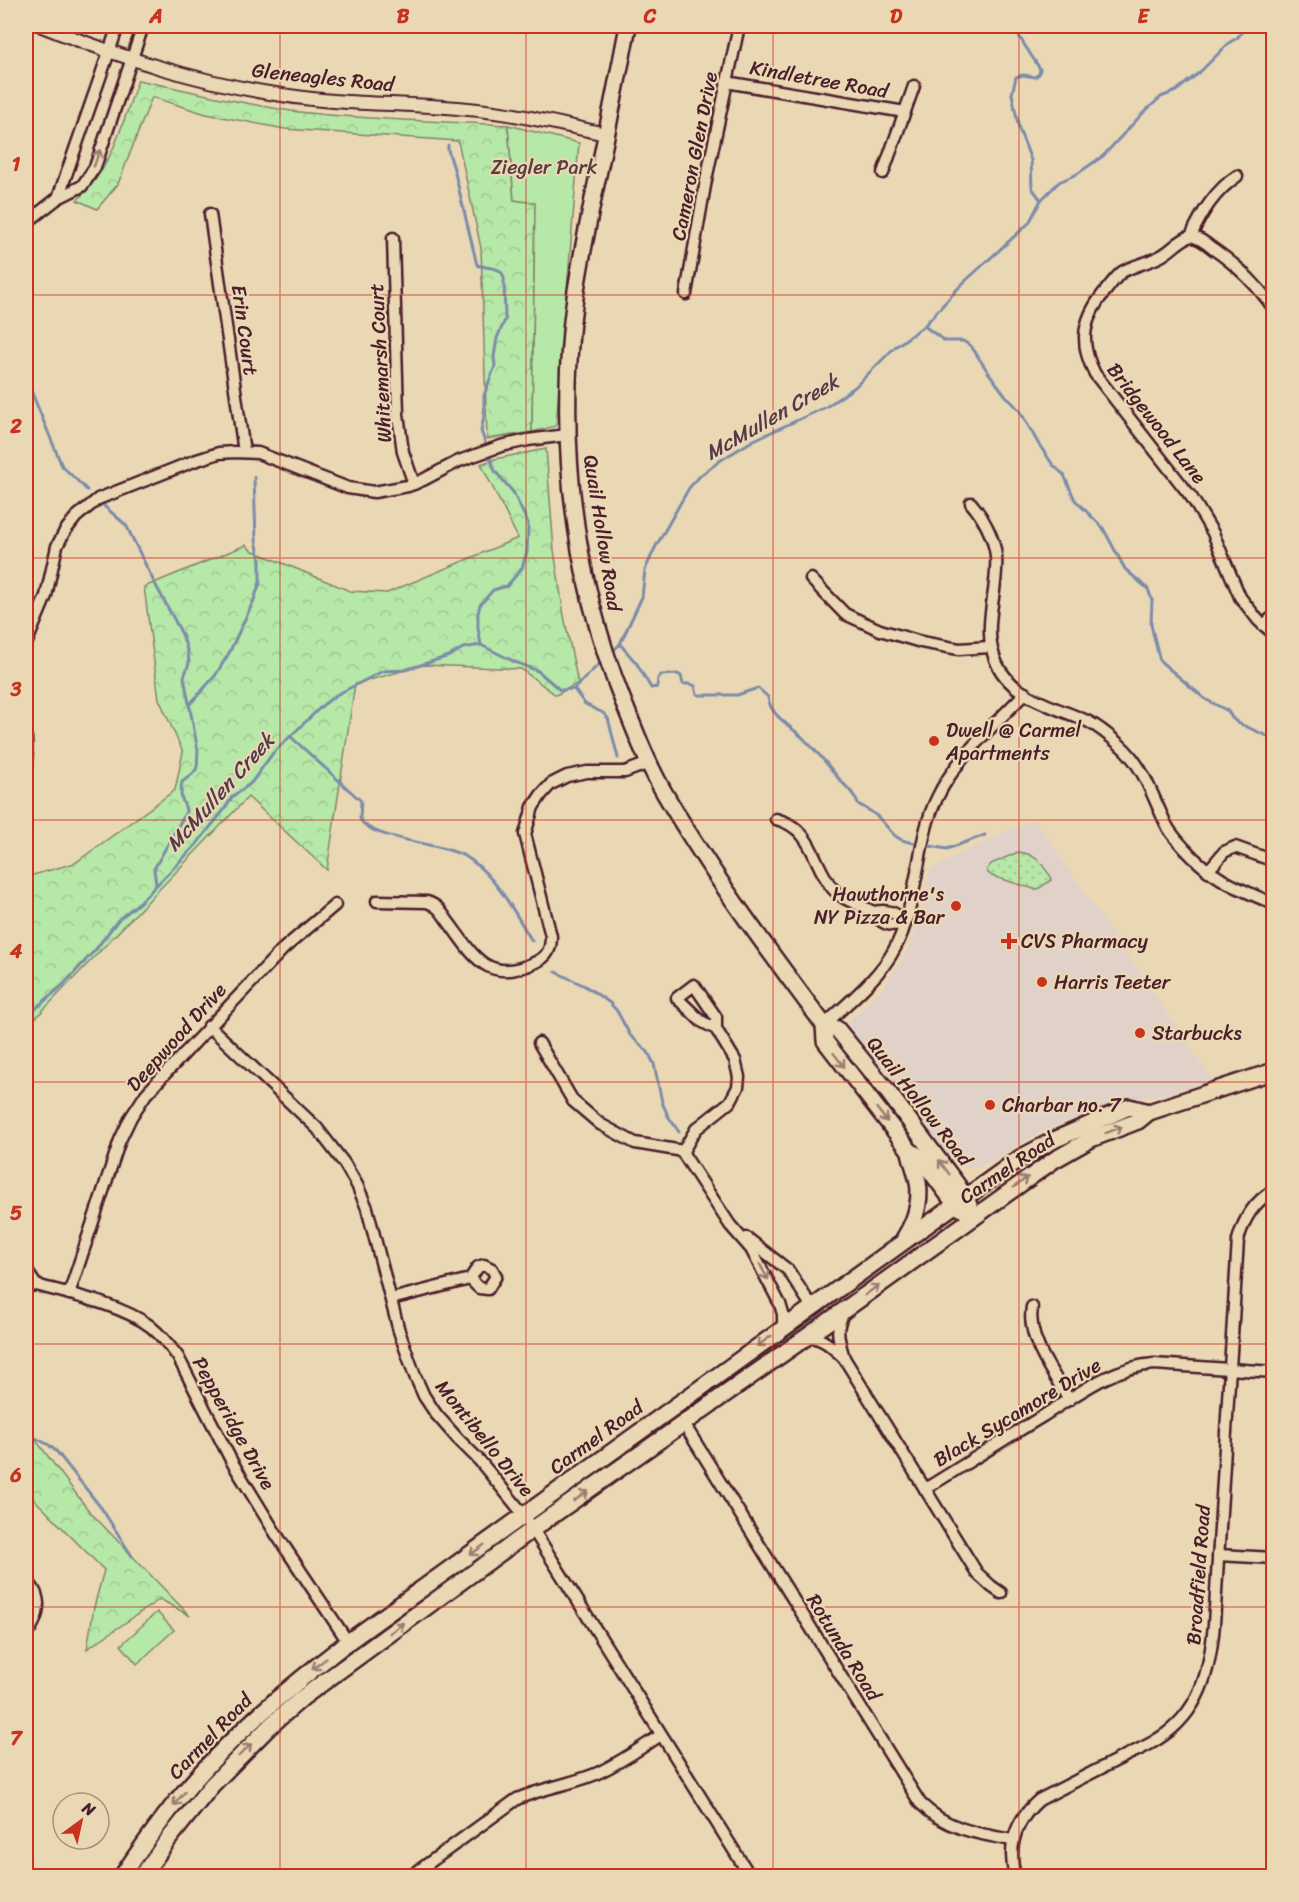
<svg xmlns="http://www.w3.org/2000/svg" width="1299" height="1902" font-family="Sriracha,sans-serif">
  <defs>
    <pattern id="grass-dots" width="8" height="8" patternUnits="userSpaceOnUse" patternTransform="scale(1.5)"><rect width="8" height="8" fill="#b6e8a8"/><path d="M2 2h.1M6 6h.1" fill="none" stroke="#9ec791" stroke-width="1.8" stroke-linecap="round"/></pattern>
    <pattern id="forest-crowns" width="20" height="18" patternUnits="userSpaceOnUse" patternTransform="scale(1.5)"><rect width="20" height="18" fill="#b6e8a8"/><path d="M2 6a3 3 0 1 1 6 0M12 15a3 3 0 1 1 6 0" fill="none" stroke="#9ec791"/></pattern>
  </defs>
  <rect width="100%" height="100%" fill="#ead8b5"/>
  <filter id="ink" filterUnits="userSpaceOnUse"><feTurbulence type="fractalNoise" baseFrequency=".0167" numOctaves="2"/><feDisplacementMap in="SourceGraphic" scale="12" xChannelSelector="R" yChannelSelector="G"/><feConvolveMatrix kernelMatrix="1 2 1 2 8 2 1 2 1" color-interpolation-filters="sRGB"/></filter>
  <g filter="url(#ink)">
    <!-- built -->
    <path fill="#e0d2c8" d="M 1034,818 L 1212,1079 L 1175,1092 L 1124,1101 L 1062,1123 L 1028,1139 L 979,1168 L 953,1165 L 901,1100 L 848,1029 L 850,1020 L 884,987 L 908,948 L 924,905 L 929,870 Z"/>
    <!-- grass -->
    <path fill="url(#grass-dots)" stroke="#80846a" stroke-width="1.5" d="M 1018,852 C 1035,853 1042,864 1051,877 L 1051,880 L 1038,889 L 1034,889 L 992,876 L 987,872 L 987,869 L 991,864 Z"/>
    <!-- forest -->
    <g fill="url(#forest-crowns)" stroke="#80846a" stroke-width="1.5">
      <path d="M 138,80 C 192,91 245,105 299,112 C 368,120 439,121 508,125 L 514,200 L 535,202 L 532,432 L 487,439 L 481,248 L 458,141 L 285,129 L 206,114 L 152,97 L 118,184 L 97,209 L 77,200 C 112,170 123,121 138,80 Z"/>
      <path d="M 546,449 L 554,550 L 564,616 L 578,683 L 556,695 L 521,669 L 424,665 L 355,684 L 327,870 L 248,797 L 26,1028 L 26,877 L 75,863 L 175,790 L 183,752 L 159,699 L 144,587 L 246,545 L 251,550 L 350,591 L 387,593 L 518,538 L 481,464 L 495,459 Z"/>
      <path d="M 26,1427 L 89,1511 L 190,1616 L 160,1599 L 87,1649 L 94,1607 L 104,1570 L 26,1491 Z"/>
    </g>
    <!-- park -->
    <g fill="#b6e8a8" stroke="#80846a" stroke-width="1.5">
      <path d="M 508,125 L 579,143 L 556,426 L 532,432 L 535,203 L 514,200 Z"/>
      <path d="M 157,1612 L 174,1630 L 137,1664 L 121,1645 Z"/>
    </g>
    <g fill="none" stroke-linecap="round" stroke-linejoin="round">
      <!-- stream -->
      <g stroke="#7b8ca8" stroke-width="3">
        <path d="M 1017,26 L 1020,38 L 1040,69 L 1039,74 L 1035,77 L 1023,75 L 1016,77 L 1012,94 L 1019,129 L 1031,160 L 1032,188 L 1041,200"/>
        <path d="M 1266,26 L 1274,41"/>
        <path d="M 448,145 L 448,150 L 454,169 L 477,265 C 487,269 501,265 504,278 L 505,320 L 497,338 L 494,357 L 495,366 L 484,395 L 484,416 L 481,431 L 485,442"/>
        <path d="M 924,326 L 945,341 L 963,341 L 971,346 L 988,372 L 1006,396 L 1020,411 L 1038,443 L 1053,465 L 1064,475 L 1075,500 L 1103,528 L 1125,569 L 1148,589 L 1152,600 L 1151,625 L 1160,661 L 1205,699 L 1228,711 L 1232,718 L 1238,723 L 1274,739"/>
        <path d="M 26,367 L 32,393 L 62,466 L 87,490"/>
        <path d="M 104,506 L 126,525 L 153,580 L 182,634 L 188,653 L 189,663 L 184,677 L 198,751 C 197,757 198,762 197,767 C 196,773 187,778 182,782 C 181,788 180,794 182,799 C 184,805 186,806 186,812 L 154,869 L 156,885"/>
        <path d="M 620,644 L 637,664 L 651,688 L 657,687 L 658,678 L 661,675 L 678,674 L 681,676 L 683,684 L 691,684 L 695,686 L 697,694 L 699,695 L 737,695 L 758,688 L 768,697 C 770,716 791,726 804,739 C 815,750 826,762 835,774 C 843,785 854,791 858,804 C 865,808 873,812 879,818 C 893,832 893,840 914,843"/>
        <path d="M 481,645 L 478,628 L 478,613 L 480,605 L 493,590 L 507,586 L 522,568 L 527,552 L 528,523 L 513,492 L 495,471 L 490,457"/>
        <path d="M 610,654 L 620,644 L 642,597 L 645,570 L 655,548 L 689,488 L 701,475 L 721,460 L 754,440 L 826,407 L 855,387 L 895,347 L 924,326 L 961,285 L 1029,223 L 1041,200 L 1059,182 L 1077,174 L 1103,156 L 1143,113 L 1161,97 L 1176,91 L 1200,72 L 1230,42 L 1237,38 L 1243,31 L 1244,26"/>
        <path d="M 574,689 L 585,704 L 603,713 L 608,718 L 618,758"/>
        <path d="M 190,704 L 215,676 L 229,653 L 254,600 L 260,582 L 260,560 L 256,540 L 254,477"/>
        <path d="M 290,736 L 359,799 L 361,801 L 360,819 C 372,842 446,841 471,860 C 498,880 515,913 532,941"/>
        <path d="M 930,846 L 947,849 L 985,835"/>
        <path d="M 556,972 L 585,986 L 610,1003 L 617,1011 L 630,1035 L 648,1052 L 654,1064 L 662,1102 L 668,1116 L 679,1132"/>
        <path d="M 26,1017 L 65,983 L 96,949 L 118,920 L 140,902 L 195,846 L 224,810 L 232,797 L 251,783 L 273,753 L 323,705 L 336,695 L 383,671 L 405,670 L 449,656 L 463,648 L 481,645 L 515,662 L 538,671 L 560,690 L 574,689 L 603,660"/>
        <path d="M 26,1433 L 49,1445 L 57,1452 L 102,1509 L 132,1556"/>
      </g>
      <defs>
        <g id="minor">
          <path d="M 726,82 L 905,112"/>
          <path d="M 883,173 L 914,86"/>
          <path d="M 1237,176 C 1215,191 1202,212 1191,236 C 1180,239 1171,251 1161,256 C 1148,263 1134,265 1122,272 C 1116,277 1111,284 1107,289 C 1083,317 1078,342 1095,374 L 1192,498 L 1213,533 L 1240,597 L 1258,620 L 1274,634"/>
          <path d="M 58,198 L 118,26"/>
          <path d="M 210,214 L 244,452"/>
          <path d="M 26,223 L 58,198 L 82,186 L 95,167 L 143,26"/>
          <path d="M 1191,236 C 1199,238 1206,243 1212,248 C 1237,265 1257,284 1274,309"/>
          <path d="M 393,238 L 398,414 L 403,452 L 414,484"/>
          <path d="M 686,294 L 706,180 L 739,26"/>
          <path d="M 971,503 C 983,517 994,537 996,556 C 999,593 980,627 997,664 C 1013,698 1056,707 1087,721 C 1099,727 1110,736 1120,745 C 1144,766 1152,796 1166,824 C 1170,833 1178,841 1185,849 C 1212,879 1238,888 1274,904"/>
          <path d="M 811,579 L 845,614 L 880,630 L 921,642 L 959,649 L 990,647"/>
          <path d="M 1263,625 L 1274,616"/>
          <path d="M 26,644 L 46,596 L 57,546 L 65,531 L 76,517 L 98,499 L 194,461 L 219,453 L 235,452 L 258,453 L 348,488 L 374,492 L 408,486 L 423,480 L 459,461 L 501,446 L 528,440 L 567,435"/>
          <path d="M 26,738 L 27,765"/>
          <path d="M 776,819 C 814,829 812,864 833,889 C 845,902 859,903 873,912 C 876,914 877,916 879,919 C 887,927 896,925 905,923 C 896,912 888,909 874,912"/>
          <path d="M 1208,871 L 1224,852 L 1235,847 L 1274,861"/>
          <path d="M 377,901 L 427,902 C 437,905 441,911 447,920 C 473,954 486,986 536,962 C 548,956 551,949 551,936 L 525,834 L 533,807 L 541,795 L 551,784 L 567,776 L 587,772 L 625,772 L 649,763"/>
          <path d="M 824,1025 C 847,1004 881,976 895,948 C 906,928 911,904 915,882 C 921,854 924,824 937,798 C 957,756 994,726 1025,693"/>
          <path d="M 209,1026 L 317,1128 L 344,1163 L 357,1185 L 367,1208 L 399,1331 L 415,1376 L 424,1396 L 436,1414 L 458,1439 L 479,1460 L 524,1515 L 750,1876"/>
          <path d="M 539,1043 L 573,1101 L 600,1124 L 635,1143 L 683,1151"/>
          <path d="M 683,1151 L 696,1129 L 730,1102 L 738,1087 L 739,1077 L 735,1060 L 716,1029 L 716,1017 L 694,985 L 677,998 L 701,1021 L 716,1029"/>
          <path d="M 683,1151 L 684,1155 L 730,1225 L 751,1249 L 780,1304 L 783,1314 L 783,1328"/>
          <path d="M 747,1238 L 788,1270 L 812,1307"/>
          <path d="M 26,1270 L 36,1285"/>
          <path d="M 26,1287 L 36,1285 C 70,1294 122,1305 150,1326 C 161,1335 170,1346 178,1357 L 232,1462 L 276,1534 L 348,1642"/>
          <path d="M 69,1294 L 120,1140 L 131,1117 L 146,1094 L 283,949 L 335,905"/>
          <path d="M 391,1299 L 470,1279 L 479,1288 L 488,1289 L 496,1276 L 492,1269 L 484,1265 L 478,1267 L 470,1279"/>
          <path d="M 1032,1307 C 1026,1339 1054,1374 1069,1400"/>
          <path d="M 844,1312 C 834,1330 839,1340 844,1358"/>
          <path d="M 808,1336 C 825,1339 832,1347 844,1358 L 977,1573 L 991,1586 L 1001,1593"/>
          <path d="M 684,1424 L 920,1803 C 946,1829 978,1834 1012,1840"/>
          <path d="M 925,1489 C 964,1465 1003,1440 1043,1416 C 1078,1394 1112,1367 1154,1364 L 1274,1372"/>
          <path d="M 1218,1555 L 1274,1558"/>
          <path d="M 26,1580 C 44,1597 40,1617 26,1635"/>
          <path d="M 411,1876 L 517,1799 C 542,1788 568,1785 593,1775 C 617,1765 639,1749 661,1735"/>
          <path d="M 1015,1876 C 1007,1846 1015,1821 1039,1800 C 1066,1786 1093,1772 1121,1758 C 1133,1752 1146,1747 1158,1739 C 1200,1713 1210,1671 1214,1624 L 1238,1240 C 1244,1218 1254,1202 1274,1190"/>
        </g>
        <path id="tertiary" d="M 42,26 C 120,57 199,83 282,95 C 350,106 418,102 486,111 C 526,115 566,126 606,134"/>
        <g id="secondary">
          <path d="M 628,26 C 617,82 606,138 594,194 C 585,240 575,286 571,332 C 560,459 576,583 623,701 C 636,733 648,765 665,794 C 712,875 768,950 824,1025 L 825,1041 L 910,1151 L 920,1157 L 955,1204 L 974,1217"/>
          <path d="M 824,1025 L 837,1029 L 885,1088 L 958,1186 L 969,1205"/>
          <path d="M 905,1237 C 917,1218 923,1195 916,1174 C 914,1166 911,1159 910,1151"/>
          <path d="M 122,1876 C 139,1851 157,1826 176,1802 C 226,1740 285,1690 348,1642 L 1020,1158 L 1054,1140 L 1129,1107 L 1149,1112"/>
          <path d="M 142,1876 L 168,1840 L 212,1785 L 269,1727 L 302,1698 L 533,1529 L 808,1336 L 1054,1160 L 1091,1139 L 1138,1121 L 1149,1112 L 1274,1071"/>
        </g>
      </defs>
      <!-- minor casing -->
      <use href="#minor" stroke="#4a1f2b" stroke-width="15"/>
      <!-- tertiary casing -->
      <use href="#tertiary" stroke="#4a1f2b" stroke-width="16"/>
      <!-- secondary casing -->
      <use href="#secondary" stroke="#4a1f2b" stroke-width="20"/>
      <!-- minor -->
      <use href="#minor" stroke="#ead8b5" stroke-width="10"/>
      <!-- tertiary -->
      <use href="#tertiary" stroke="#ead8b5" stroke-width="12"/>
      <!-- secondary -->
      <use href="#secondary" stroke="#ead8b5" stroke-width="15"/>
    </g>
    <!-- one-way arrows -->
    <defs><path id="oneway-shaft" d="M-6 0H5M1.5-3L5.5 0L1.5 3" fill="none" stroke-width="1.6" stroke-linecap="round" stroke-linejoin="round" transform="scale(1.5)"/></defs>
    <g stroke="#9a7c70">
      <use href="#oneway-shaft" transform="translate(97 158) rotate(-70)"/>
      <use href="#oneway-shaft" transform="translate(839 1060) rotate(52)"/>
      <use href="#oneway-shaft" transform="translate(882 1115) rotate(52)"/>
      <use href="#oneway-shaft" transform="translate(1114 1130) rotate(-20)"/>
      <use href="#oneway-shaft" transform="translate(944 1167) rotate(-127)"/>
      <use href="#oneway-shaft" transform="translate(1021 1182) rotate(-36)"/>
      <use href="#oneway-shaft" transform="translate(764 1272) rotate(62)"/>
      <use href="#oneway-shaft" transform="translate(872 1290) rotate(-36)"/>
      <use href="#oneway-shaft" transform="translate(764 1341) rotate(144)"/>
      <use href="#oneway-shaft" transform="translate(581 1496) rotate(-35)"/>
      <use href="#oneway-shaft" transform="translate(477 1550) rotate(144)"/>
      <use href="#oneway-shaft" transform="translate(397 1628) rotate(-36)"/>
      <use href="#oneway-shaft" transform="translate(319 1664) rotate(143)"/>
      <use href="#oneway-shaft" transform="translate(245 1750) rotate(-44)"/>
      <use href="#oneway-shaft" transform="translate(179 1799) rotate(130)"/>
    </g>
  </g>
  <!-- grid -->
  <path fill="none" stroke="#c8321e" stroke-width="1.5" stroke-opacity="0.55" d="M 280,26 L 280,1876M 526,26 L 526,1876M 773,26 L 773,1876M 1019,26 L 1019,1876M 26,295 L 1274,295M 26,558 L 1274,558M 26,820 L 1274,820M 26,1082 L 1274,1082M 26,1344 L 1274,1344M 26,1607 L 1274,1607"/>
  <!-- markers -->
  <g fill="#c8321e" stroke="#ead8b5" stroke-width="2">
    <circle cx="934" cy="741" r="6"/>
    <circle cx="956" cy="906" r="6"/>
    <path d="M1006 932h6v6h6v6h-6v6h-6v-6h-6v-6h6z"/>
    <circle cx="1042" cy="982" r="6"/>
    <circle cx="1140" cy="1033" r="6"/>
    <circle cx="990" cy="1105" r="6"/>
  </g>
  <g text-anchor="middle" stroke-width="4.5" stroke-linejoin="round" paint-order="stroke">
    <!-- street labels -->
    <g font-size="20" fill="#4a1f2b" stroke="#ead8b5">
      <text transform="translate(323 77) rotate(6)" y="7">Gleneagles Road</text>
      <text transform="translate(819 79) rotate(10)" y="7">Kindletree Road</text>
      <text transform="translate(694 156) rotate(-79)" y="7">Cameron Glen Drive</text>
      <text transform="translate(245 330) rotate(82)" y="7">Erin Court</text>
      <text transform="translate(380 363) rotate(-93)" y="7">Whitemarsh Court</text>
      <text transform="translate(1157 423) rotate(52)" y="7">Bridgewood Lane</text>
      <text transform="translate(603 533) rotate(81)" y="7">Quail Hollow Road</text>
      <text transform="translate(176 1037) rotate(-48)" y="7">Deepwood Drive</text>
      <text transform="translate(920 1101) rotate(52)" y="7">Quail Hollow Road</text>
      <text transform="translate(1007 1168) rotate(-34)" y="7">Carmel Road</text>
      <text transform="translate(1017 1412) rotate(-31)" y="7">Black Sycamore Drive</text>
      <text transform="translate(234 1423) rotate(61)" y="7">Pepperidge Drive</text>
      <text transform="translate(596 1437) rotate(-36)" y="7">Carmel Road</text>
      <text transform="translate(485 1438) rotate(51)" y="7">Montibello Drive</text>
      <text transform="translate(1198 1575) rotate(-86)" y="7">Broadfield Road</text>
      <text transform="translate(844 1647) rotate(58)" y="7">Rotunda Road</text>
      <text transform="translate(210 1736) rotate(-46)" y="7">Carmel Road</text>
    </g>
    <!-- park labels -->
    <g font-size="20" fill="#5a3d3e" stroke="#ead8b5">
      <text x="544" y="174">Ziegler Park</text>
    </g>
    <!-- poi labels -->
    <g font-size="20" fill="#4a1f2b" stroke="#ead8b5" text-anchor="start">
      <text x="946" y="737">Dwell @ Carmel<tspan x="946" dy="23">Apartments</tspan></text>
      <text x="944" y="901" text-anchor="end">Hawthorne's<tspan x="944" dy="23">NY Pizza &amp; Bar</tspan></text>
      <text x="1021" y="948">CVS Pharmacy</text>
      <text x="1054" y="989">Harris Teeter</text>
      <text x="1152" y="1040">Starbucks</text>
      <text x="1002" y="1112">Charbar no. 7</text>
    </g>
    <!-- water labels -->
    <g font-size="21" font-style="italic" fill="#563a4a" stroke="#ead8b5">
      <text transform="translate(772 417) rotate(-30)" y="7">McMullen Creek</text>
      <text transform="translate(220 792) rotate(-48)" y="7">McMullen Creek</text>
    </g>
  </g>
  <!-- margin -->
  <rect width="1299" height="1902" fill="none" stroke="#ead8b5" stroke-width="66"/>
  <!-- north arrow -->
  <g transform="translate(81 1821) rotate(33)"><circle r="28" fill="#ead8b5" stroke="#aa8e7e" stroke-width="1.5"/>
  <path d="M0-4.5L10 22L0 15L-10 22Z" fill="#c8321e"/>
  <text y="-9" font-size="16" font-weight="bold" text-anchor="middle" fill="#4a1f2b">N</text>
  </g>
  <rect x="33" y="33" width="1233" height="1836" fill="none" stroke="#c8321e" stroke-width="2"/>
  <g font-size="20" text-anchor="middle" font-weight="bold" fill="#c8321e">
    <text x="156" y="23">A</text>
    <text x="403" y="23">B</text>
    <text x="650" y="23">C</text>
    <text x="896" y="23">D</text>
    <text x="1143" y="23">E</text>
    <text x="16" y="171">1</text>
    <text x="16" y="433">2</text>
    <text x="16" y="696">3</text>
    <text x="16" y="958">4</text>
    <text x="16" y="1220">5</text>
    <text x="16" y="1482">6</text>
    <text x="16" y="1745">7</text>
  </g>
</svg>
